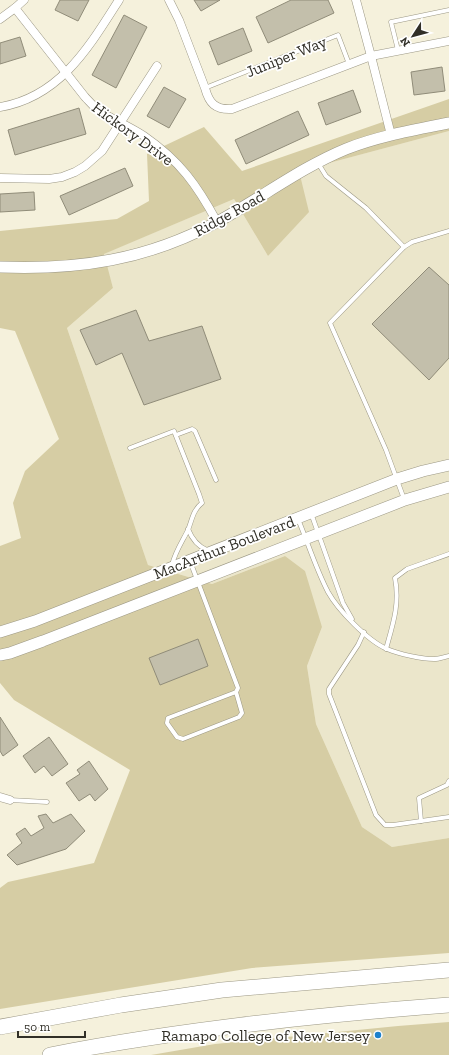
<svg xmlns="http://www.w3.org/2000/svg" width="449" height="1055" font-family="'Zilla Slab',serif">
  <rect width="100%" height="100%" fill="#f5f1dc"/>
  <!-- built -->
  <path fill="#ebe6cb" d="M 449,131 L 449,838 L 392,847 L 362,827 L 316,724 L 307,666 L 322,627 L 285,556 L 212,584 L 148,565 L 67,328 L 113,288 L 103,254 L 234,199 L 268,256 L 299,171 Z"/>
  <!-- green -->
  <g fill="#d6cda4">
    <path d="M 449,99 L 449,131 L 299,171 L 309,212 L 268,256 L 234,199 L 104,254 L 113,288 L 67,328 L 148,565 L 212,584 L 285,556 L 305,571 L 322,627 L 307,666 L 316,724 L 362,827 L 392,847 L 449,838 L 449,953 L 252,968 L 0,1009 L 0,888 L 8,882 L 94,863 L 130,770 L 14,700 L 0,683 L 0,546 L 21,538 L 13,503 L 25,471 L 59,439 L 15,331 L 0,328 L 0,231 L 117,219 L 149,201 L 147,154 L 204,127 L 242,171 Z"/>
    <path d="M 449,1022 L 449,1055 L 151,1055 L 215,1044 L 398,1026 Z"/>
  </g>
  <!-- building -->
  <g fill="#c3bfab" stroke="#908c79">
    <path d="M 60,0 L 89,0 L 78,21 L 55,10 Z"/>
    <path d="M 194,0 L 220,0 L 201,11 Z"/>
    <path d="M 291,0 L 328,0 L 334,13 L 268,43 L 256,17 Z"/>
    <path d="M 124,15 L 147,27 L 116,88 L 92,75 Z"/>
    <path d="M 243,28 L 252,51 L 218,65 L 209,42 Z"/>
    <path d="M 20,37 L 26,56 L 0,64 L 0,43 Z"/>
    <path d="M 442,67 L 445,91 L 414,95 L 411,72 Z"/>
    <path d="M 164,87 L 186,99 L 169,128 L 147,116 Z"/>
    <path d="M 353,90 L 361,112 L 326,125 L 318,103 Z"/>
    <path d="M 79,108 L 86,134 L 15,155 L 8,130 Z"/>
    <path d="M 298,111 L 309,135 L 246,164 L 235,140 Z"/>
    <path d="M 125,168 L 133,186 L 69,215 L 60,196 Z"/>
    <path d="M 34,192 L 35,210 L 0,212 L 0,194 Z"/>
    <path d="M 429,267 L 449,285 L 449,358 L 429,380 L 372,324 Z"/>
    <path d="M 136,310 L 149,341 L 202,326 L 221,379 L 144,405 L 122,353 L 96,365 L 80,330 Z"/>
    <path d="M 198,639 L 208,666 L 160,685 L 149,658 Z"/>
    <path d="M 0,717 L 18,745 L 3,756 L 0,751 Z"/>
    <path d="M 49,737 L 68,764 L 52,776 L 44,766 L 35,773 L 23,756 Z"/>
    <path d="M 89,761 L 108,789 L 95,801 L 90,794 L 79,801 L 66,783 L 80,774 L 77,770 Z"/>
    <path d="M 46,814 L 53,823 L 71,814 L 85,831 L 66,849 L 17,865 L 7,855 L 22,843 L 16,834 L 25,828 L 31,836 L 44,828 L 38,816 Z"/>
  </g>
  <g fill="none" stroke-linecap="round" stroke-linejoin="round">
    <defs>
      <g id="lane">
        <path d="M 398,50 L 391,22 L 449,10"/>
        <path d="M 205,88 L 338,35 L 349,64"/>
        <path d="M 318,163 L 326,176 L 366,208 L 404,247"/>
        <path d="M 176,435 L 192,429 L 195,431 L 216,480"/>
        <path d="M 130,448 L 174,431 L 199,494 L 202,503 C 193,510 192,520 188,530 C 182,542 175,552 172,565"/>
        <path d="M 404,499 L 386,450 L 330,323 L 404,247 L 412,242 L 449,231"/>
        <path d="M 311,513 L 343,603 L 352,619"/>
        <path d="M 298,519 C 308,543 316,569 328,592 C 338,610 368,641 387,649 C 399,654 421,659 434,659 C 439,659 444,657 449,656"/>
        <path d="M 188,529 C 192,539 197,546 207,550"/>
        <path d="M 190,561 L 238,688 L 236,692 L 168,718 L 167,723 L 177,737 L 183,739 L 239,717 L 242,713 L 236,692"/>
        <path d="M 364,632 L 358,645 L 329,689 L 329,694 L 376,815 L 385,825 L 393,825 L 449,817"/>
        <path d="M 386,649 C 393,624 400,604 395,578 L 407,569 L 449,554"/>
        <path d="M 10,800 L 47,802"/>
        <path d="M 421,821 L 419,798 L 447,785 L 449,781"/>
      </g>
      <g id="street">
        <path d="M 169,0 L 179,20 L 205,88 C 209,103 215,110 232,109 L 371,56 L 449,41"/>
        <path d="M 356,0 L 371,56 L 391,135"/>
        <path d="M 15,8 L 85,97 C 89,101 93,106 98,110 C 113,120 129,126 144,136 C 180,161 197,185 217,222"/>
        <path d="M 0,19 L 15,8 L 24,0"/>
        <path d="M 0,107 C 60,97 89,47 119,0"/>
        <path d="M 0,178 L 49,179 L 62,177 L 75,172 L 85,166 L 102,151 L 157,66"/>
        <path d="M 0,797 L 10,800"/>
      </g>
      <g id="secondary">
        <path d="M 0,267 C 78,270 147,260 217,222 C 260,199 300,168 346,149 C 379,136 414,130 449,123"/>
        <path d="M 0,632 L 35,621 L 397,479 L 423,471 L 449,465"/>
        <path d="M 0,655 L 10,653 L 43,641 L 405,500 L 449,487"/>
      </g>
      <g id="highway">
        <path d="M 0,1027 L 121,1005 L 222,990 L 449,970"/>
        <path d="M 50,1055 C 182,1029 315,1015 449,1005"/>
      </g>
    </defs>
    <!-- lane casing -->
    <use href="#lane" stroke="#9c9885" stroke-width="5"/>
    <!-- street casing -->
    <use href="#street" stroke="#9c9885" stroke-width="9"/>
    <!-- secondary casing -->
    <use href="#secondary" stroke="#9c9885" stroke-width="12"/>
    <!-- highway casing -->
    <use href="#highway" stroke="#9c9885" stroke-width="16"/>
    <!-- lane -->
    <use href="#lane" stroke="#fff" stroke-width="4"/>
    <!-- street -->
    <use href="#street" stroke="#fff" stroke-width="8"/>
    <!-- secondary -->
    <use href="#secondary" stroke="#fff" stroke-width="11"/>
    <!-- highway -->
    <use href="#highway" stroke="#fff" stroke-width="15"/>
  </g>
  <!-- markers -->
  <circle fill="#1e81cc" stroke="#fff" stroke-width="1.5" cx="378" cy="1035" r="4"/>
  <g text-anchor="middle" stroke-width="3.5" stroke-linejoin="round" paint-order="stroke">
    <!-- street labels -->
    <g font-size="16" fill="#312f27" stroke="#fff">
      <text transform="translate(286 56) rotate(-22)" y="6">Juniper Way</text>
      <text transform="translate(133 133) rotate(36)" y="6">Hickory Drive</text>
      <text transform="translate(229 213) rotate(-29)" y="6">Ridge Road</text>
      <text transform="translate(224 547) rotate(-21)" y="6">MacArthur Boulevard</text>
    </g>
    <!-- poi labels -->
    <g font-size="16" fill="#312f27" stroke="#fff" text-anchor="end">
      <text x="370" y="1041">Ramapo College of New Jersey</text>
    </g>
  </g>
  <!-- north arrow -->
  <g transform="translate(413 36) rotate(234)" stroke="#ffffff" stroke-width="3" paint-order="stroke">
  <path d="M0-3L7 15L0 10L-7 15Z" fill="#312f27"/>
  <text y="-6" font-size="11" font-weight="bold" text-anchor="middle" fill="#312f27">N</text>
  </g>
  <!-- scale -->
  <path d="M18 1031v6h67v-6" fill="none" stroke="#312f27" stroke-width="2"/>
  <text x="24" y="1031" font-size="12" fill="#312f27" stroke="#ffffff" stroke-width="3" paint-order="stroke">50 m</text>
</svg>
